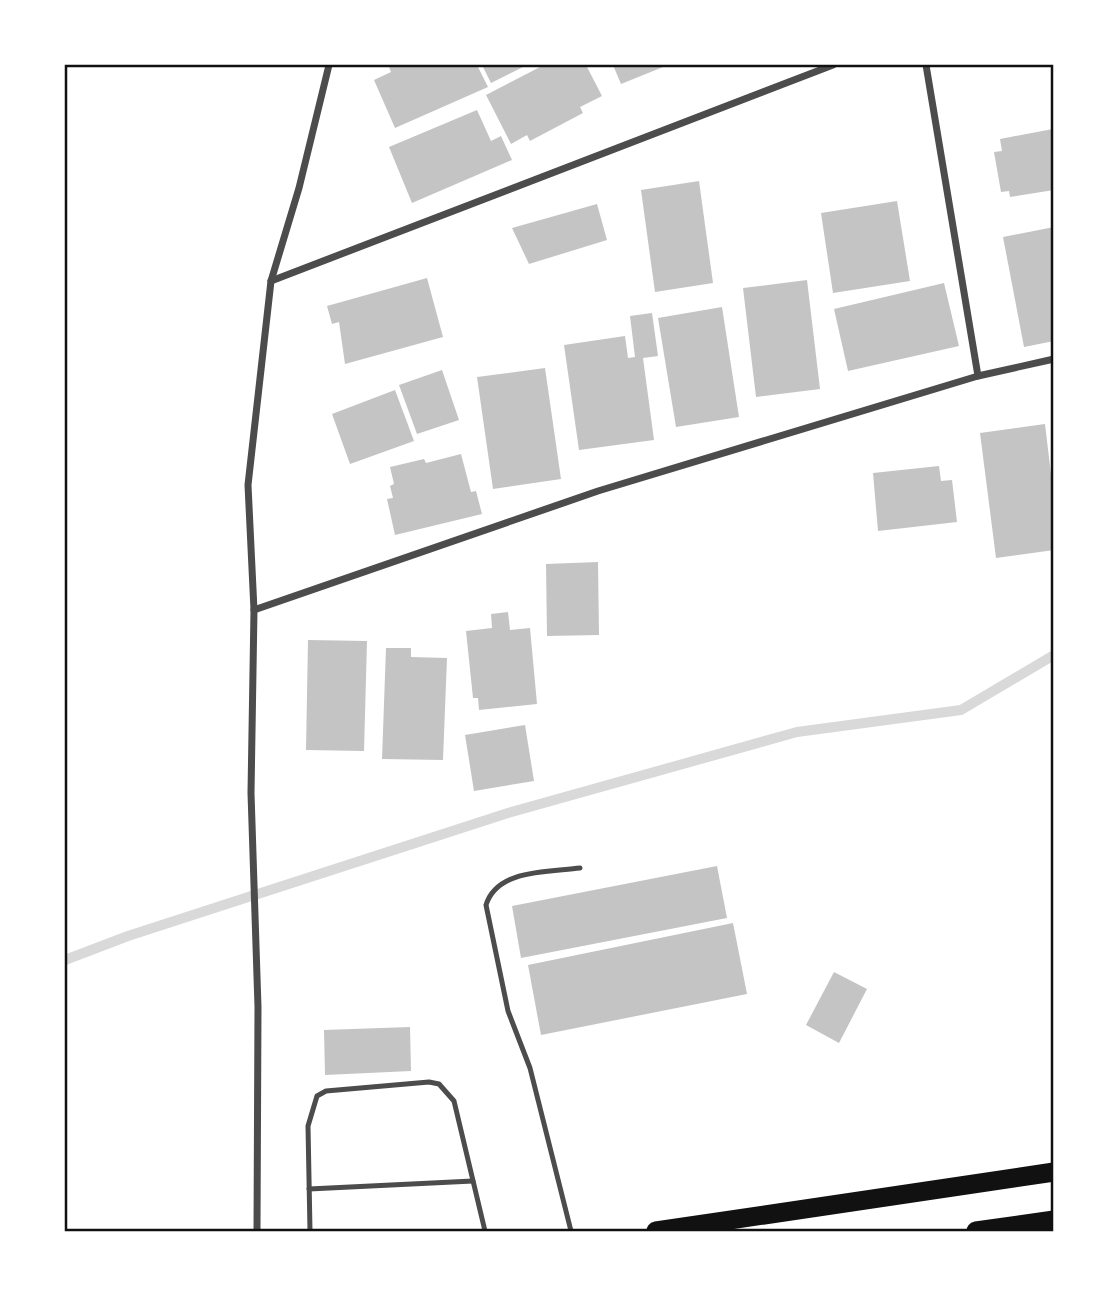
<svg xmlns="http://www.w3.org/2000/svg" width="1119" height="1296" font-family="Quicksand,sans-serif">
  <rect width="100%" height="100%" fill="#fff"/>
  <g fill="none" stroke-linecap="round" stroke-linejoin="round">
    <!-- stream -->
    <path stroke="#d9d9d9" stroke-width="10" d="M 65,960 L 128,936 L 508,813 L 797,732 L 961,710 L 1054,655"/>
  </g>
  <!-- building -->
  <g fill="#c4c4c4">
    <path d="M 393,65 L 477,65 L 488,87 L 395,128 L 374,80 L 391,72 L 389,67 Z"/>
    <path d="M 482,65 L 527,65 L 491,83 Z"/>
    <path d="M 544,65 L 586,65 L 602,96 L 580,107 L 583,113 L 530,141 L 527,135 L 511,144 L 486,95 Z"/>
    <path d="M 613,65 L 668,65 L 621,84 Z"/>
    <path d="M 477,110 L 491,141 L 501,136 L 512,160 L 412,203 L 389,147 Z"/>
    <path d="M 1053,129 L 1054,190 L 1010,197 L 1009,191 L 1001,192 L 994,152 L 1002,151 L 1000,139 Z"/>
    <path d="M 699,181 L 713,283 L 655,292 L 641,190 Z"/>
    <path d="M 897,201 L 910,281 L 833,293 L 821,213 Z"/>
    <path d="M 597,204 L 607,240 L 529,264 L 512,228 Z"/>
    <path d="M 1054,227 L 1054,341 L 1024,347 L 1003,237 Z"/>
    <path d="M 427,278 L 443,337 L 345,364 L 339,322 L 332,324 L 327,306 Z"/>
    <path d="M 807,280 L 820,389 L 756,397 L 743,288 Z"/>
    <path d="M 944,283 L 959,346 L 848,371 L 834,309 Z"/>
    <path d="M 722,307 L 739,417 L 676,427 L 658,318 Z"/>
    <path d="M 652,313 L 658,356 L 643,358 L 654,440 L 579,450 L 564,345 L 625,336 L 628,358 L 635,357 L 630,316 Z"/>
    <path d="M 545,368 L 561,479 L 493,489 L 477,377 Z"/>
    <path d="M 442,370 L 459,420 L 417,434 L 399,385 Z"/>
    <path d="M 395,390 L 414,441 L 350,464 L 332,414 Z"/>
    <path d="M 1045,424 L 1054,500 L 1054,550 L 996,558 L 980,433 Z"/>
    <path d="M 461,454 L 471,492 L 476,491 L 482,514 L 395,535 L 387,499 L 393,498 L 390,486 L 394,484 L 390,467 L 424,459 L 426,463 Z"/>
    <path d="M 939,466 L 941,481 L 952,480 L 957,522 L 878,531 L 873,473 Z"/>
    <path d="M 598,562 L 599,635 L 547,636 L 546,564 Z"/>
    <path d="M 508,612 L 510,630 L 530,628 L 537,704 L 479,710 L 478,698 L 473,698 L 466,631 L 492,628 L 491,614 Z"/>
    <path d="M 308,640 L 367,641 L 364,751 L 306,750 Z"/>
    <path d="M 386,648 L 411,648 L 411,657 L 447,658 L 443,760 L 382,759 Z"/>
    <path d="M 525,725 L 534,781 L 474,791 L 465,735 Z"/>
    <path d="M 717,866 L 727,918 L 521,958 L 512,906 Z"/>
    <path d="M 733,923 L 747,994 L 541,1035 L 528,965 Z"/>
    <path d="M 834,972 L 867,989 L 839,1043 L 806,1025 Z"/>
    <path d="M 410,1027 L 411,1071 L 325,1075 L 324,1030 Z"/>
  </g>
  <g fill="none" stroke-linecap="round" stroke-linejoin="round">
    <!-- service -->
    <g stroke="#4c4c4c" stroke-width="5">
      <path d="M 309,1189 L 473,1181"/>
      <path d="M 310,1231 L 308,1126 L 317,1096 L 326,1091 L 429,1082 L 439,1084 L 454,1101 L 485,1231"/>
      <path d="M 571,1231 L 530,1068 L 508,1011 L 486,905 C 497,869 548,872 580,868"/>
    </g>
    <!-- minor -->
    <g stroke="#4c4c4c" stroke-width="7">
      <path d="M 926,65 L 978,376"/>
      <path d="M 271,281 L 833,65"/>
      <path d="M 254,610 L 598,491 L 978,376 L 1054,359"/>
      <path d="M 257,1231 L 258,1007 L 251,793 L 254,610 L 248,485 L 271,281 L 299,188 L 329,65"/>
    </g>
    <!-- trunk -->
    <g stroke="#111" stroke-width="19">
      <path d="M 656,1231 L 1054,1172"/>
      <path d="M 976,1231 L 1054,1220"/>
    </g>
  </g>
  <!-- border -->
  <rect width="1119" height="1296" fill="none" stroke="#ffffff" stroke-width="133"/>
  <rect x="66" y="66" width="986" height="1164" fill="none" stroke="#111" stroke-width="2.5"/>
</svg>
